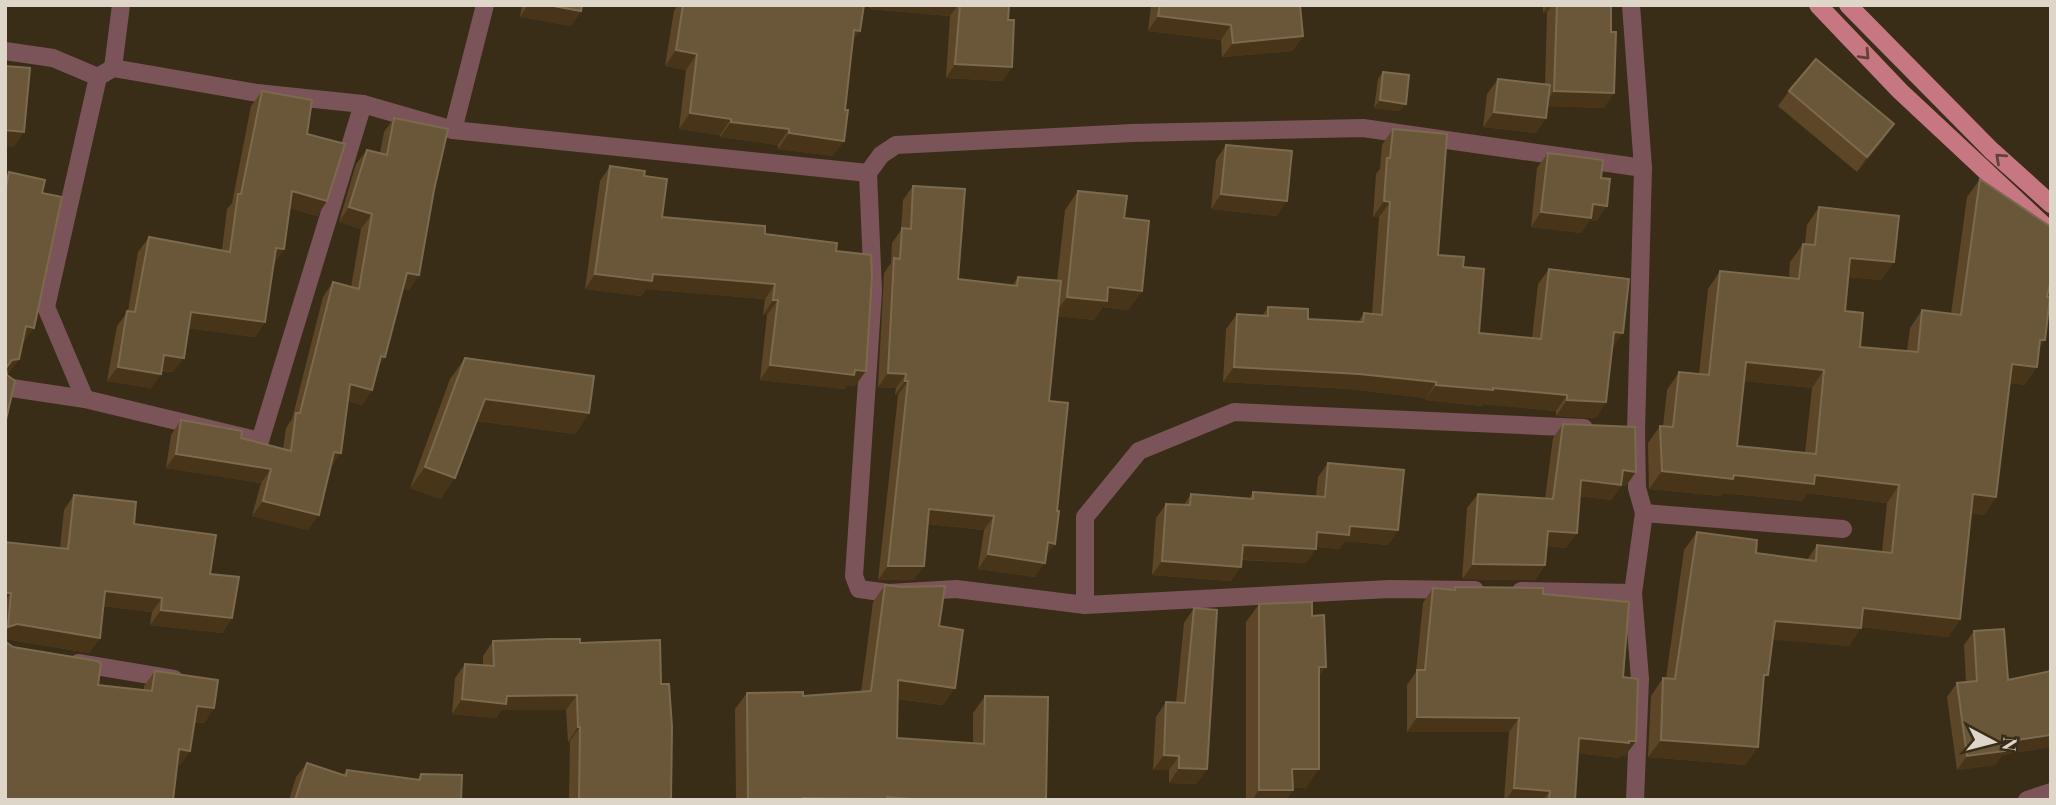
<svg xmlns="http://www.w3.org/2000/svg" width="2056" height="805" font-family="'Playfair Display',serif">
  <rect width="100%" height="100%" fill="#392d17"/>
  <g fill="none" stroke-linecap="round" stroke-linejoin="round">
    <!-- street -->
    <g stroke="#7b5459" stroke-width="18">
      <path d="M 1631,5 L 1643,168 L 1636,431 L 1637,488 L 1644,513 L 1633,593 L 1640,679 L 1635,800"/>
      <path d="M 5,51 L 53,58 L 98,77 L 113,68 L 257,93 L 363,104 L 453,130 L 868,173"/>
      <path d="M 113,68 L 121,5"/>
      <path d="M 453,130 L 485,5"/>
      <path d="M 5,387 L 85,399 L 260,441 L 363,104"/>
      <path d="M 85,399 L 46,307 L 98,77"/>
      <path d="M 1644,513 L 1843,529"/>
      <path d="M 1475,590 L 1389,589 L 1085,605 L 956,589 L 889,593 L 859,589 L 854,576 L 873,291 L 868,173 L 881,155 L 896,145 L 1132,133 L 1363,128 L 1643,168"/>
      <path d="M 1521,591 L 1633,593"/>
      <path d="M 1085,605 L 1085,517 L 1139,451 L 1234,412 L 1584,428"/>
      <path d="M 78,663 L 174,679"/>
      <path d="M 2027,800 L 2051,792"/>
    </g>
    <!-- primary -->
    <g stroke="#c67782" stroke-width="18">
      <path d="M 1818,5 L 1900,91 L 2051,232"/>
      <path d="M 1848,5 L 1991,150 L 2051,204"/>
    </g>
  </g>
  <!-- wall -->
  <g fill="#5c4627" fill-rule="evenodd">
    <path d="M 522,5 L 582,5 L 581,11 L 571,26 L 520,17 Z"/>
    <path d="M 678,5 L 864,5 L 853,42 L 833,156 L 778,149 L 778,145 L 720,137 L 720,135 L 679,129 L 686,70 L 665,66 L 674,11 Z"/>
    <path d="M 870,5 L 1009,5 L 1008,20 L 1012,67 L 1002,81 L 946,78 L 950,16 L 870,9 Z"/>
    <path d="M 1151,5 L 1300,5 L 1303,36 L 1292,51 L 1222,57 L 1221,40 L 1148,31 Z"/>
    <path d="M 1543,5 L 1611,5 L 1604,108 L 1548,106 L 1546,118 L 1536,133 L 1483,127 L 1487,94 L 1498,79 L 1545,85 L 1547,13 L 1543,13 Z"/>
    <path d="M 1383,72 L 1400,111 L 1374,108 L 1378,79 Z"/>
    <path d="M 262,91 L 307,134 L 327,201 L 317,216 L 290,208 L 284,249 L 274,264 L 265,322 L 255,337 L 188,328 L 173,372 L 162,371 L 151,388 L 107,381 L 117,326 L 128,311 L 138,252 L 149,237 L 222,250 L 227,209 L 232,203 L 251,106 Z"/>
    <path d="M 1789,91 L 1884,139 L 1857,172 L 1778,106 Z"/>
    <path d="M 394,118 L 434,190 L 419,275 L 409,290 L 403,289 L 385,357 L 378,367 L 372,390 L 362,405 L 348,401 L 330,468 L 308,530 L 252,516 L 261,483 L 166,468 L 171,435 L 181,420 L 241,438 L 283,449 L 286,428 L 292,419 L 323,297 L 333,282 L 351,287 L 361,229 L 339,222 L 356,164 L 367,150 L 380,153 L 384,132 Z"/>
    <path d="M 1393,129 L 1438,255 L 1463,267 L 1479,333 L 1532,338 L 1538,284 L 1549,269 L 1612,348 L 1606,402 L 1596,418 L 1556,416 L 1556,411 L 1483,404 L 1482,406 L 1425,400 L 1426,398 L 1349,389 L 1223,382 L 1226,329 L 1237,314 L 1262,316 L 1268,307 L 1308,319 L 1358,322 L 1364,313 L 1372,314 L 1379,217 L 1373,217 L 1376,174 L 1380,169 L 1382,145 Z"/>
    <path d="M 1226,145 L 1277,216 L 1211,209 L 1216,160 Z"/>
    <path d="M 1548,153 L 1601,178 L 1607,206 L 1596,221 L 1590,220 L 1581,233 L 1531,227 L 1537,168 Z"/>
    <path d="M 610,166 L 644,176 L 662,217 L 765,234 L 836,251 L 855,386 L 847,385 L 844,389 L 760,380 L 767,315 L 763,315 L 765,299 L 646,289 L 641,296 L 585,289 L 600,181 Z"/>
    <path d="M 9,172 L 42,193 L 22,345 L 19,359 L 7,375 L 5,424 L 5,178 Z"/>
    <path d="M 1980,179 L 2039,349 L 2025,385 L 2010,383 L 1996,497 L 1984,515 L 1971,513 L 1960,619 L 1948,637 L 1861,627 L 1849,646 L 1773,639 L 1763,683 L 1758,747 L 1745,765 L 1648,757 L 1651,696 L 1663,678 L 1666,678 L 1684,550 L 1697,532 L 1756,553 L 1807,560 L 1817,545 L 1882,552 L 1887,503 L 1807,493 L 1802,501 L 1723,493 L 1721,496 L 1649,489 L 1648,443 L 1660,426 L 1663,426 L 1667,390 L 1679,372 L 1699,374 L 1708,289 L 1720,271 L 1789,278 L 1790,262 L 1803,244 L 1805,244 L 1807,225 L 1819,207 L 1894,262 L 1881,280 L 1848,277 L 1845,311 L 1860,347 L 1907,351 L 1910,328 L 1922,310 L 1951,314 L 1967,197 ZM 1744,381 L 1812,388 L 1805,453 L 1737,446 Z"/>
    <path d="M 913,186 L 958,279 L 1012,286 L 1018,277 L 1057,281 L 1065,210 L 1078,191 L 1124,218 L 1142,291 L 1128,310 L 1103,307 L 1094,320 L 1057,316 L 1049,401 L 1046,556 L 1035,577 L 978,569 L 984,530 L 928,524 L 914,580 L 878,580 L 898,395 L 895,395 L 896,388 L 878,387 L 884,273 L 891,263 L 892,243 L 901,230 L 903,200 Z"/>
    <path d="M 465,358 L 589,413 L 575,434 L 477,421 L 441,499 L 410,488 L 450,379 Z"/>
    <path d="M 1563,424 L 1626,486 L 1621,486 L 1611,500 L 1580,496 L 1566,548 L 1547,546 L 1545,565 L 1535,580 L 1462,579 L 1467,508 L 1478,494 L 1545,499 L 1553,438 Z"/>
    <path d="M 1328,463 L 1398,530 L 1388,545 L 1345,541 L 1339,549 L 1316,547 L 1306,563 L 1242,560 L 1231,581 L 1152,575 L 1156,518 L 1166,504 L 1184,505 L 1191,494 L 1249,499 L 1253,492 L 1316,496 L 1318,477 Z"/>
    <path d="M 74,495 L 134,524 L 210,574 L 232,618 L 222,633 L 150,625 L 152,612 L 103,606 L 100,638 L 89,653 L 5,639 L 5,542 L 60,548 L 64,510 Z"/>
    <path d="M 885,585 L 939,626 L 943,705 L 898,699 L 897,738 L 973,743 L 973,713 L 985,696 L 1046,800 L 736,800 L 735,709 L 747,693 L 803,696 L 861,692 L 873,602 Z"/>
    <path d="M 1455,587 L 1543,594 L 1623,677 L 1636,741 L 1625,756 L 1621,755 L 1619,758 L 1578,753 L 1575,800 L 1504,800 L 1509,732 L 1407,732 L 1407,685 L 1416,672 L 1423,603 L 1433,588 L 1453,590 Z"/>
    <path d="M 1259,604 L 1326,667 L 1319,676 L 1306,788 L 1293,788 L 1293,790 L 1286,800 L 1246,800 L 1246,622 Z"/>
    <path d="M 1194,608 L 1207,769 L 1196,784 L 1169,783 L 1169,770 L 1153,770 L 1156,717 L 1166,702 L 1176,703 L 1184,623 Z"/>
    <path d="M 1974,631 L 2008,680 L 2050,747 L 2002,755 L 1995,765 L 1957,770 L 1947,697 L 1957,683 L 1966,682 L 1964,645 Z"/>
    <path d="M 493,641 L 580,643 L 661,684 L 671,800 L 569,800 L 570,741 L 568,742 L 566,710 L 501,710 L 496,718 L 452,714 L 455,678 L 465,664 L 483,665 L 483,656 Z"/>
    <path d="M 6,642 L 13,647 L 98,685 L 144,690 L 144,686 L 155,671 L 214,708 L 204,723 L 194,722 L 190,751 L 180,765 L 177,765 L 5,800 L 5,644 Z"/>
    <path d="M 307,763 L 343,775 L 347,770 L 417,780 L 421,774 L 461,800 L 289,800 L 296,777 Z"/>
  </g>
  <!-- shaded-wall -->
  <g fill="#483519">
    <path d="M 528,5 L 548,5 L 581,11 L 571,26 L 520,17 Z"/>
    <path d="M 873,5 L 958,5 L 950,16 L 870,9 Z"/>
    <path d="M 1548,5 L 1552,5 L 1547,13 L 1543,13 Z"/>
    <path d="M 1158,16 L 1231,25 L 1221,40 L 1148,31 Z"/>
    <path d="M 854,30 L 860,31 L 849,47 Z"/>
    <path d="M 1303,36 L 1292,51 L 1222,57 L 1233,43 Z"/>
    <path d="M 676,50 L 697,54 L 686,70 L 665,66 Z"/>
    <path d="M 955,64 L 1012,67 L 1002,81 L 946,78 Z"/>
    <path d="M 1554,91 L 1614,93 L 1604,108 L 1544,106 Z"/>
    <path d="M 1380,100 L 1406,104 L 1400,111 L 1374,108 Z"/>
    <path d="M 1494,112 L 1546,118 L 1536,133 L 1483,127 Z"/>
    <path d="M 690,113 L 731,119 L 720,135 L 679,129 Z"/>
    <path d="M 731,122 L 789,129 L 778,145 L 720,137 Z"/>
    <path d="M 1894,124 L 1884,139 L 1857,172 L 1867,157 Z"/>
    <path d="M 5,130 L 24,132 L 14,147 L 5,146 Z"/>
    <path d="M 789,133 L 844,141 L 833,156 L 778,149 Z"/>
    <path d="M 292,191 L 327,201 L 317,216 L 282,206 Z"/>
    <path d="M 1221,194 L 1287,201 L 1277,216 L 1211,209 Z"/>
    <path d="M 1384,201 L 1390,202 L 1379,217 L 1373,217 Z"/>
    <path d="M 1593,204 L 1607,206 L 1596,221 L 1590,220 L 1581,233 L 1531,227 L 1541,212 Z"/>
    <path d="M 349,207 L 372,214 L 361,229 L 339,222 Z"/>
    <path d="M 276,248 L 284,249 L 274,264 Z"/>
    <path d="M 1850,258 L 1894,262 L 1881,280 L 1838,276 Z"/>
    <path d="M 407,273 L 419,275 L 409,290 L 397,288 Z"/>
    <path d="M 595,274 L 653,274 L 775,284 L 765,299 L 646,289 L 641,296 L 585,289 Z"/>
    <path d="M 1108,287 L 1142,291 L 1128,310 L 1103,307 L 1094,320 L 1053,316 L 1067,297 Z"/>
    <path d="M 773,300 L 778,300 L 767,315 L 763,315 Z"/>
    <path d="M 191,312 L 265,322 L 255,337 L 180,327 Z"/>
    <path d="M 26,326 L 34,328 L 22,345 Z"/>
    <path d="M 1614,332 L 1623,333 L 1612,349 Z"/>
    <path d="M 2040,340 L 2045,340 L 2033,358 Z"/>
    <path d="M 164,355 L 184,358 L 173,372 L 154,369 Z"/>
    <path d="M 381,356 L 385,357 L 375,372 Z"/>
    <path d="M 19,359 L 7,376 L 5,368 L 12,360 Z"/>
    <path d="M 1746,362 L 1824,370 L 1812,388 L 1733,380 Z"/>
    <path d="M 2012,364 L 2037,367 L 2025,385 L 2000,382 Z"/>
    <path d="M 770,365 L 866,371 L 855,386 L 847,385 L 844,389 L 760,380 Z"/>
    <path d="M 118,367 L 161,374 L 151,388 L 107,381 Z"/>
    <path d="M 1234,367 L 1359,374 L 1436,382 L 1426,398 L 1349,389 L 1223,382 Z"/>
    <path d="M 888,373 L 906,374 L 896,388 L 878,387 Z"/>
    <path d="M 905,381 L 908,381 L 898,395 L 895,395 Z"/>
    <path d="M 350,384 L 372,390 L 362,405 L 340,399 Z"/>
    <path d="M 1436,385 L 1493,388 L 1567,395 L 1556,411 L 1483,404 L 1482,406 L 1425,400 Z"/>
    <path d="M 485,399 L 589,413 L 575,434 L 470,420 Z"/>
    <path d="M 1567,400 L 1606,402 L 1596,418 L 1556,416 Z"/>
    <path d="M 334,452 L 341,453 L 331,468 Z"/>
    <path d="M 176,454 L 271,469 L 261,483 L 166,468 Z"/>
    <path d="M 425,467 L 455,478 L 441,499 L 410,488 Z"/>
    <path d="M 1623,470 L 1636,472 L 1626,486 L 1621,486 L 1611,500 L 1571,495 L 1581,480 Z"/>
    <path d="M 1662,471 L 1734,475 L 1815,475 L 1899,485 L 1887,503 L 1807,493 L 1802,501 L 1723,493 L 1721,496 L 1649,489 Z"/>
    <path d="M 1973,494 L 1996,497 L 1984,515 L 1960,512 Z"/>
    <path d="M 263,501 L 319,515 L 308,530 L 252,516 Z"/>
    <path d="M 929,509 L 994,516 L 984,530 L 919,523 Z"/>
    <path d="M 1350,526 L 1398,530 L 1388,545 L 1345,541 L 1339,549 L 1307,546 L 1317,532 Z"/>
    <path d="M 1548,531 L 1577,533 L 1566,548 L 1537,545 Z"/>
    <path d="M 1048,542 L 1055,544 L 1045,558 Z"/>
    <path d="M 1243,545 L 1316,549 L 1306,563 L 1233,559 Z"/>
    <path d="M 988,554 L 1045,563 L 1035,577 L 978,569 Z"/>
    <path d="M 1162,561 L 1241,567 L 1231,581 L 1152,575 Z"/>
    <path d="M 1473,564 L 1545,565 L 1535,580 L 1462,579 Z"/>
    <path d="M 888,566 L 924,566 L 914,580 L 878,580 Z"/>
    <path d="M 105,591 L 162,598 L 152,612 L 94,605 Z"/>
    <path d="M 5,593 L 11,593 L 5,601 Z"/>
    <path d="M 1863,608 L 1960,619 L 1948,637 L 1851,626 Z"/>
    <path d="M 161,610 L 232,618 L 222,633 L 150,625 Z"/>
    <path d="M 1775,621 L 1861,628 L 1849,646 L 1763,639 Z"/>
    <path d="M 17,624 L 100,638 L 89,653 L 5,639 L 5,631 L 8,627 Z"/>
    <path d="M 1319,667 L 1326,667 L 1313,686 Z"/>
    <path d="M 898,680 L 955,688 L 943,705 L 886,697 Z"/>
    <path d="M 577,695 L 566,710 L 501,710 L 496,718 L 452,714 L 462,699 L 507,696 Z"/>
    <path d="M 197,706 L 214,708 L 204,723 L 187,720 Z"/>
    <path d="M 1417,717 L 1519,718 L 1509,732 L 1407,732 Z"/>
    <path d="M 578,727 L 580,727 L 570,741 L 568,742 Z"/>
    <path d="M 2051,735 L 2050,747 L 2002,755 L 1995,765 L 1957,770 L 1967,756 L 2003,742 Z"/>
    <path d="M 1579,738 L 1636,741 L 1625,756 L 1621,755 L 1619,758 L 1569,752 Z"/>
    <path d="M 1661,740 L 1758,747 L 1745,765 L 1648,757 Z"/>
    <path d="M 179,749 L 190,751 L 180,765 L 169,764 Z"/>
    <path d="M 1164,755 L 1179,756 L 1169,770 L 1153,770 Z"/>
    <path d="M 1179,768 L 1207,769 L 1196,784 L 1169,783 Z"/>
    <path d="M 1292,769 L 1319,769 L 1306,788 L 1279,788 Z"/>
    <path d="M 1514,788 L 1550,791 L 1543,800 L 1506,800 Z"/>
    <path d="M 1259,790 L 1293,790 L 1286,800 L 1252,800 Z"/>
    <path d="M 887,797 L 927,800 L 802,800 L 803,798 Z"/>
  </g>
  <!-- building -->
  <g fill="#6a5639" stroke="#7c6a4f" stroke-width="2" fill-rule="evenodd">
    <path d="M 548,5 L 582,5 L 581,11 Z"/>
    <path d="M 683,5 L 864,5 L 860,31 L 854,30 L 845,110 L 848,110 L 844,141 L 789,133 L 789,129 L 731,122 L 731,119 L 690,113 L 697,54 L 676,50 Z"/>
    <path d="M 960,5 L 1009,5 L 1008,20 L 1014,20 L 1012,67 L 955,64 Z"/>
    <path d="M 1160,5 L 1300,5 L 1303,36 L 1233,43 L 1231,25 L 1158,16 Z"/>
    <path d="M 1557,5 L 1611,5 L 1611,32 L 1616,32 L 1614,93 L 1554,91 Z"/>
    <path d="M 1816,59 L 1894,124 L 1867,157 L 1789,91 Z"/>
    <path d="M 5,66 L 30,68 L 24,132 L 5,130 Z"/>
    <path d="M 1383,72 L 1409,75 L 1406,104 L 1380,100 Z"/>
    <path d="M 1498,79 L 1550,85 L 1546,118 L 1494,112 Z"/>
    <path d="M 262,91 L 312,100 L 307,134 L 345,144 L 327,201 L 292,191 L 284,249 L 276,248 L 265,322 L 191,312 L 184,358 L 164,355 L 161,374 L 118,367 L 127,311 L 135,312 L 149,237 L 230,252 L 238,194 L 241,194 Z"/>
    <path d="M 394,118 L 448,129 L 434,190 L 419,275 L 407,273 L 385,357 L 381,356 L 372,390 L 350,384 L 341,453 L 334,452 L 319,515 L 263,501 L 271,469 L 176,454 L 181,420 L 242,431 L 241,438 L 291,451 L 296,413 L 300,413 L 333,282 L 359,289 L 372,214 L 349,207 L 367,150 L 387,155 Z"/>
    <path d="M 1393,129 L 1447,134 L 1438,255 L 1464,257 L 1463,267 L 1484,269 L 1479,333 L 1541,339 L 1549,269 L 1629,279 L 1623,333 L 1614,332 L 1606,402 L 1567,400 L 1567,395 L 1493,388 L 1493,390 L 1436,385 L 1436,382 L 1359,374 L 1234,367 L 1237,314 L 1268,316 L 1268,307 L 1308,309 L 1308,319 L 1363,322 L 1364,313 L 1382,315 L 1390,202 L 1384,201 L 1387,158 L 1390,158 Z"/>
    <path d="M 1226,145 L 1292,151 L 1287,201 L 1221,194 Z"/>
    <path d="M 1548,153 L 1603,160 L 1601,178 L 1610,179 L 1607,206 L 1593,204 L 1591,218 L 1541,212 Z"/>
    <path d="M 610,166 L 645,171 L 644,176 L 667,179 L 662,217 L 765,226 L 765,234 L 837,243 L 836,251 L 871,255 L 872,276 L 866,371 L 855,370 L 854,375 L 770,365 L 778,300 L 773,300 L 775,284 L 653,274 L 652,281 L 595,274 Z"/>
    <path d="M 9,172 L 45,180 L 42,193 L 62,197 L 34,328 L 26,326 L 19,359 L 12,360 L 6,368 L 7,375 L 15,381 L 5,424 L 5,192 Z"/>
    <path d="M 1980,179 L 2051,227 L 2051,280 L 2047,297 L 2050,297 L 2045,340 L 2040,340 L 2037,367 L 2012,364 L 1996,497 L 1973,494 L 1960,619 L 1863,608 L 1861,628 L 1775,621 L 1768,675 L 1764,675 L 1758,747 L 1661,740 L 1663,678 L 1675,679 L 1697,532 L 1757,540 L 1756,553 L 1816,561 L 1817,545 L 1892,553 L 1899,485 L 1815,475 L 1814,484 L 1734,475 L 1733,479 L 1662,471 L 1660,426 L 1673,427 L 1679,372 L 1709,375 L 1720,271 L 1799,279 L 1803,244 L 1815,245 L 1819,207 L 1899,216 L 1894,262 L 1850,258 L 1845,311 L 1863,313 L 1860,347 L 1918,352 L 1922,310 L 1961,315 ZM 1746,362 L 1824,370 L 1816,454 L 1737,446 Z"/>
    <path d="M 913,186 L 965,189 L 958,279 L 1017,286 L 1018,277 L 1061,281 L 1049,401 L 1068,403 L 1057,511 L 1059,511 L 1055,544 L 1048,542 L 1045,563 L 988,554 L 994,516 L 929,509 L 924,566 L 888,566 L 908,381 L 905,381 L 906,374 L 888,373 L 894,258 L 900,259 L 902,228 L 911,229 Z"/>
    <path d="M 1078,191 L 1127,196 L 1124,218 L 1149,221 L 1142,291 L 1108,287 L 1107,301 L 1067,297 Z"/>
    <path d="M 465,358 L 594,376 L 589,413 L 485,399 L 455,478 L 425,467 Z"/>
    <path d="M 1563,424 L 1635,427 L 1636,472 L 1623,470 L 1621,485 L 1581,480 L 1577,533 L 1548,531 L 1545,565 L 1473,564 L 1478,494 L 1553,499 Z"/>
    <path d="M 1328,463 L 1404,470 L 1398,530 L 1350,526 L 1349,535 L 1317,532 L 1316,549 L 1243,545 L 1241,567 L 1162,561 L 1166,504 L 1190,505 L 1191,494 L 1253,499 L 1253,492 L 1325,497 Z"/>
    <path d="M 74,495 L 136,502 L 134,524 L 216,535 L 210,574 L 239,577 L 232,618 L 161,610 L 162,598 L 105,591 L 100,638 L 17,624 L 8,627 L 11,593 L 5,593 L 5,542 L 68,549 Z"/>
    <path d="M 885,585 L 901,587 L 945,586 L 939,626 L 963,630 L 955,688 L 898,680 L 897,738 L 984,744 L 985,696 L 1048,697 L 1046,800 L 927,800 L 887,797 L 887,799 L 803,798 L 803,800 L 748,800 L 747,693 L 803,692 L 803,696 L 871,691 Z"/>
    <path d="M 1455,587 L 1543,588 L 1543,594 L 1629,602 L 1623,677 L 1638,679 L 1636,741 L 1629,741 L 1629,743 L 1579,738 L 1575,800 L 1549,800 L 1550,791 L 1514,788 L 1519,718 L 1417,717 L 1417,670 L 1425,670 L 1433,588 L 1455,590 Z"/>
    <path d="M 1312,602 L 1312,616 L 1324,615 L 1326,667 L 1319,667 L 1319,769 L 1292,769 L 1293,790 L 1259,790 L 1259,604 Z"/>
    <path d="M 1194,608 L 1217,610 L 1207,769 L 1179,768 L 1179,756 L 1164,755 L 1166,702 L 1185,703 Z"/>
    <path d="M 2004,629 L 2008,680 L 2051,671 L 2051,735 L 2003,742 L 2005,751 L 1967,756 L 1957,683 L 1977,681 L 1974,631 Z"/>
    <path d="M 550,639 L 580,639 L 580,643 L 660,640 L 661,684 L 669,684 L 672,727 L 671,800 L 579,800 L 580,727 L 578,727 L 577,695 L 507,696 L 506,704 L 462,699 L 465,664 L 494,666 L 493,641 Z"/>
    <path d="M 6,642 L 13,647 L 97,661 L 101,663 L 98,685 L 152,691 L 155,671 L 218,680 L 214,708 L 197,706 L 190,751 L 179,749 L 173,800 L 5,800 L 5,651 Z"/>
    <path d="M 307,763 L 346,776 L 347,770 L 420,780 L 421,774 L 462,775 L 461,800 L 295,800 Z"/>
  </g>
  <!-- one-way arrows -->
  <defs><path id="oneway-chevron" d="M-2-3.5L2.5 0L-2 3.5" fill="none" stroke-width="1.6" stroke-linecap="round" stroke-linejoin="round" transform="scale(1.75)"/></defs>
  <g stroke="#634337">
    <use href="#oneway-chevron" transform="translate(1865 55) rotate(47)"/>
    <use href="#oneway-chevron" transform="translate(2000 158) rotate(-138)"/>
  </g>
  <!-- border -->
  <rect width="2056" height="805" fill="none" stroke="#ded7c9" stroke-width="14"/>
  <!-- north arrow -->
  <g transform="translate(1993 742) rotate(97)" stroke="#392d17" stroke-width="5" paint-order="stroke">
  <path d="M0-5L12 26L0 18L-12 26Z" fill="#ded7c9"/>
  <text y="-10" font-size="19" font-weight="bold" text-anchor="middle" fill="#ded7c9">N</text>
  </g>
</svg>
